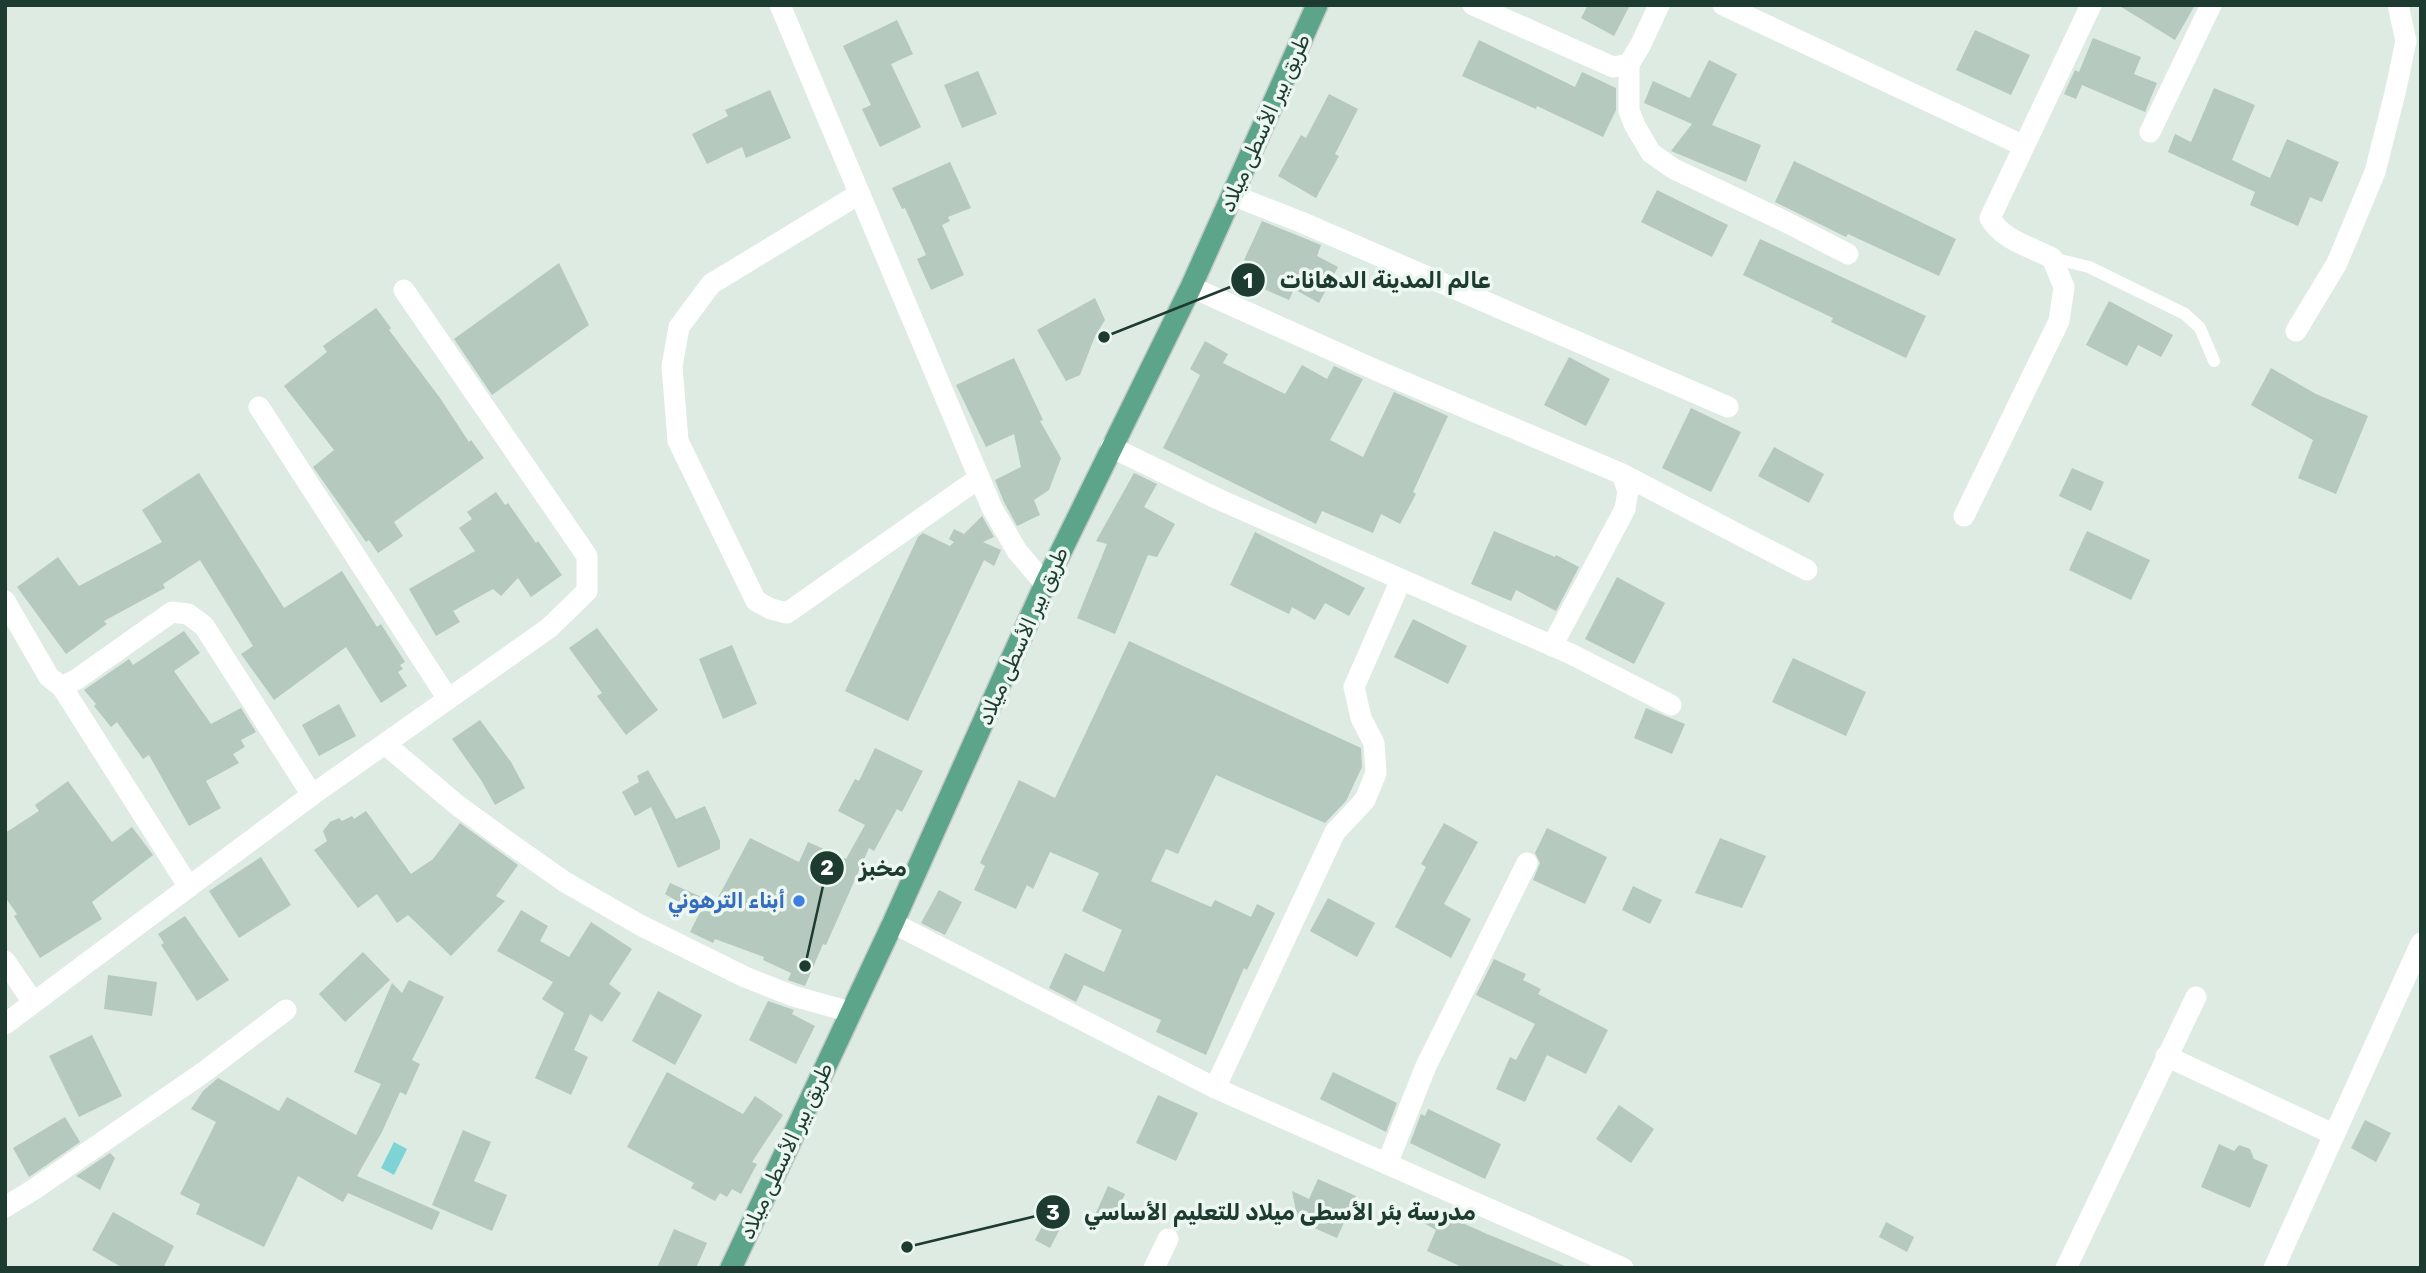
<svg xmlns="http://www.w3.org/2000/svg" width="2426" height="1273" font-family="Rubik,'Noto Sans Arabic',sans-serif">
  <rect width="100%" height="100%" fill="#ddebe3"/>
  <!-- water -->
  <path fill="#7ed3d7" d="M 394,1142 L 407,1149 L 394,1175 L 381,1168 Z"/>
  <!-- building -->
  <g fill="#b5c9be">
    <path d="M 1588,5 L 1630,5 L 1614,36 L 1581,18 Z"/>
    <path d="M 2118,5 L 2195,5 L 2175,40 Z"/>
    <path d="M 897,20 L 913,54 L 891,64 L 921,127 L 880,147 L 862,109 L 871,105 L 843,46 Z"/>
    <path d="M 1975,30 L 2030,55 L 2011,95 L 1956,70 Z"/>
    <path d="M 2093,38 L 2141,57 L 2134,74 L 2157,83 L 2145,112 L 2082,85 L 2076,99 L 2064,94 L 2075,70 L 2079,72 Z"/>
    <path d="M 1479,40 L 1575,87 L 1582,72 L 1616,88 L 1616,110 L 1603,137 L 1537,106 L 1536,109 L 1462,76 Z"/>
    <path d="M 1709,60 L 1737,74 L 1712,125 L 1761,145 L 1746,182 L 1671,151 L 1692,124 L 1644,103 L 1653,81 L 1690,98 Z"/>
    <path d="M 978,71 L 997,114 L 962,128 L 944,85 Z"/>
    <path d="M 2214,88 L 2255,105 L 2232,160 L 2270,178 L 2287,139 L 2339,162 L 2322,202 L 2310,197 L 2298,226 L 2250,205 L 2255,192 L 2168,152 L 2175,134 L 2191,142 Z"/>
    <path d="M 770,90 L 791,138 L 746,158 L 742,147 L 707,164 L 692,134 L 728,116 L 725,110 Z"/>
    <path d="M 1329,94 L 1358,109 L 1335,154 L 1339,156 L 1316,198 L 1278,176 L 1301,135 L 1306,138 Z"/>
    <path d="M 1794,161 L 1956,239 L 1939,276 L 1848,234 L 1846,237 L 1775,202 Z"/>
    <path d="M 950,162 L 971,208 L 948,217 L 950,221 L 942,225 L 964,275 L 931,290 L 917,259 L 926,255 L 905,208 L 902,209 L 892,188 Z"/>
    <path d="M 1657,190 L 1728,225 L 1712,257 L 1641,222 Z"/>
    <path d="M 1262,221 L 1321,245 L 1317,256 L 1338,267 L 1319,303 L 1294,289 L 1289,300 L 1264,289 L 1262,293 L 1240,283 L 1249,262 L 1244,260 Z"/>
    <path d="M 1760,239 L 1926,316 L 1906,358 L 1831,322 L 1833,318 L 1743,275 Z"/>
    <path d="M 559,263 L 589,325 L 492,395 L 454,339 Z"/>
    <path d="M 1095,298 L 1105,320 L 1095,336 L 1080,375 L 1066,381 L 1037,330 Z"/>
    <path d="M 2109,301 L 2173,335 L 2161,357 L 2138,345 L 2127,366 L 2086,345 Z"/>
    <path d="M 376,308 L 391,328 L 389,330 L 440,398 L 469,442 L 471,440 L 484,458 L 394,522 L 403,536 L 378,553 L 369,540 L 366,542 L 313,467 L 334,450 L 284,386 L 327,352 L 323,346 Z"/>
    <path d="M 1205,341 L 1228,354 L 1223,363 L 1285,394 L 1302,365 L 1327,379 L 1334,366 L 1363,379 L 1330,440 L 1363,457 L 1394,392 L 1448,416 L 1413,492 L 1416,494 L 1400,524 L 1381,514 L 1373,533 L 1322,511 L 1316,524 L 1163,448 L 1200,375 L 1190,369 Z"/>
    <path d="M 1569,357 L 1610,379 L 1586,426 L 1544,405 Z"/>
    <path d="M 1014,358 L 1043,420 L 1040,421 L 1061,458 L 1049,490 L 1034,500 L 1040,515 L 1017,526 L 1004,502 L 995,480 L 1021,467 L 1014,434 L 986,447 L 956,385 Z"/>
    <path d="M 2271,368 L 2316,394 L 2368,416 L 2336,494 L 2298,478 L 2313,440 L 2251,405 Z"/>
    <path d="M 1691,408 L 1741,432 L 1711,492 L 1662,468 Z"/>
    <path d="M 1774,447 L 1824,474 L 1809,503 L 1758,476 Z"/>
    <path d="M 2072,468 L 2104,482 L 2091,511 L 2059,496 Z"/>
    <path d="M 199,473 L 284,608 L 342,571 L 377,627 L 381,624 L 405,662 L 400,665 L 403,669 L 398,672 L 407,686 L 381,703 L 346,647 L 274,700 L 241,654 L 253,646 L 200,560 L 163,584 L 165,588 L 104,621 L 107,624 L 66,654 L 17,587 L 58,557 L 79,586 L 162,542 L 142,510 Z"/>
    <path d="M 1134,473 L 1157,484 L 1144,507 L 1175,524 L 1157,557 L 1148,555 L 1115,634 L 1077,618 L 1107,544 L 1096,541 Z"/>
    <path d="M 496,492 L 505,505 L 508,503 L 536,543 L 538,541 L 562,575 L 531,597 L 518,578 L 501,596 L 493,589 L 453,611 L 460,622 L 436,636 L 409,589 L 475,551 L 459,528 L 472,519 L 467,512 Z"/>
    <path d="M 982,516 L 994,537 L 983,542 L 1001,550 L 994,566 L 984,560 L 908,721 L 845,691 L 918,537 L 923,533 L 950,546 L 954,542 L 949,539 L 954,529 L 964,534 Z"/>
    <path d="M 1494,531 L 1555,557 L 1556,555 L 1579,567 L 1556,611 L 1516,590 L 1511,601 L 1471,584 Z"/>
    <path d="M 2087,531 L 2150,560 L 2131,600 L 2069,570 Z"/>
    <path d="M 1255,532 L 1365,588 L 1349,616 L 1325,603 L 1315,620 L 1292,607 L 1289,614 L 1230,585 Z"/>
    <path d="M 1617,577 L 1665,603 L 1634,664 L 1585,639 Z"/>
    <path d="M 1413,619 L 1467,646 L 1448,684 L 1394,657 Z"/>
    <path d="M 597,628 L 658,710 L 626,735 L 597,696 L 602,693 L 569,648 Z"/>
    <path d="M 184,631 L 200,653 L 174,671 L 211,724 L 241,708 L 256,732 L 241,740 L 245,747 L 233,754 L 239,763 L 206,781 L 221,808 L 189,826 L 149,755 L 143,759 L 117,722 L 111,727 L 94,706 L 96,704 L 84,690 L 129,659 L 133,665 Z"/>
    <path d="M 1129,641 L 1361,748 L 1362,767 L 1346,801 L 1325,823 L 1216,775 L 1178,854 L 1166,849 L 1151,881 L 1211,907 L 1215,900 L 1251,917 L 1257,904 L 1275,913 L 1247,970 L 1244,968 L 1206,1055 L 1156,1032 L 1161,1020 L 1084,985 L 1076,1002 L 1049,988 L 1065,953 L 1104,972 L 1122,930 L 1082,911 L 1099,873 L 1050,852 L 1033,889 L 1027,885 L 1016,909 L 974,890 L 985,866 L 980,863 L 1019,780 L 1055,798 Z"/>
    <path d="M 732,645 L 757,704 L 723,719 L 699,659 Z"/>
    <path d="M 1793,658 L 1866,692 L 1846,736 L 1772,702 Z"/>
    <path d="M 339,704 L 356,736 L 319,756 L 302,725 Z"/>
    <path d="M 1646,708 L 1685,724 L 1672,754 L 1634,738 Z"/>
    <path d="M 480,720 L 511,762 L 525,788 L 495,805 L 481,780 L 452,739 Z"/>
    <path d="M 875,748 L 923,771 L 902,812 L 897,809 L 874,851 L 869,848 L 826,945 L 823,944 L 805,986 L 788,980 L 791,973 L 763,960 L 764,957 L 715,939 L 713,943 L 690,932 L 699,914 L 665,894 L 670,883 L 715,903 L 750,838 L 799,862 L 808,842 L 846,859 L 865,825 L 838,811 L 855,779 L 859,781 Z"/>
    <path d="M 648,770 L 676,819 L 705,806 L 720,841 L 720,849 L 678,868 L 651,807 L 635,816 L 622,792 L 639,782 L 637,776 Z"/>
    <path d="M 68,781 L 112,842 L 132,827 L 153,855 L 92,902 L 102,919 L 40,958 L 14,916 L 17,914 L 5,897 L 5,833 L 39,811 L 35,805 Z"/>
    <path d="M 366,811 L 411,874 L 433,859 L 460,823 L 518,865 L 496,896 L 505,901 L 451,956 L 408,915 L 397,923 L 377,894 L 358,908 L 314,850 L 327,841 L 323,831 L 330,822 L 339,818 L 342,821 L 352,816 L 354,819 Z"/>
    <path d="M 1444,823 L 1478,842 L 1444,904 L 1471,919 L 1451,958 L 1395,927 L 1426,867 L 1421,864 Z"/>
    <path d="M 1547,828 L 1607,857 L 1585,904 L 1533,880 L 1540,863 L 1535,853 Z"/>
    <path d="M 1720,838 L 1766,856 L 1742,908 L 1695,893 Z"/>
    <path d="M 261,857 L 291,905 L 239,938 L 209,891 Z"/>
    <path d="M 1633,886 L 1662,900 L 1650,924 L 1622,910 Z"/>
    <path d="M 939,890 L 962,902 L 945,935 L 921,923 Z"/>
    <path d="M 1328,898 L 1375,923 L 1357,957 L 1310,931 Z"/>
    <path d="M 521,910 L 548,926 L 540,941 L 569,957 L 591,922 L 632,949 L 609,984 L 621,993 L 602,1022 L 590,1014 L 574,1050 L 588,1057 L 571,1095 L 535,1078 L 564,1013 L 542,999 L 553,982 L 497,951 Z"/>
    <path d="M 185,916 L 229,980 L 197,1001 L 161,945 L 164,943 L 158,934 Z"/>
    <path d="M 363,952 L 390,980 L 345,1022 L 319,994 Z"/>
    <path d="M 1494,959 L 1526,974 L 1523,980 L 1541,989 L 1538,994 L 1608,1030 L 1586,1074 L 1547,1055 L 1525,1102 L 1496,1089 L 1510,1057 L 1516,1060 L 1535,1024 L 1476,995 Z"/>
    <path d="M 108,975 L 157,982 L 152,1016 L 104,1009 Z"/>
    <path d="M 409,980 L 444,997 L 412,1060 L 420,1064 L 406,1095 L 400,1092 L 382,1132 L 357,1176 L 440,1212 L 432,1230 L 348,1193 L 343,1202 L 298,1176 L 264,1247 L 196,1214 L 200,1204 L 180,1194 L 216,1122 L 191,1109 L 203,1091 L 218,1078 L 279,1111 L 287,1097 L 356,1135 L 381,1084 L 354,1072 L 392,983 L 402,993 Z"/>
    <path d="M 658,991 L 702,1015 L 675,1065 L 632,1041 Z"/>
    <path d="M 768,1001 L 794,1010 L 792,1014 L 815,1026 L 796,1064 L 749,1040 Z"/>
    <path d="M 92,1035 L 122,1096 L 79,1117 L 49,1056 Z"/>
    <path d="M 667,1072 L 743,1114 L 755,1096 L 783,1115 L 752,1162 L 757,1164 L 741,1194 L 732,1189 L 727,1197 L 720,1193 L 715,1201 L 691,1188 L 694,1183 L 627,1147 Z"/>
    <path d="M 1333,1072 L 1397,1103 L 1386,1132 L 1320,1099 Z"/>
    <path d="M 1158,1095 L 1198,1113 L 1176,1161 L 1136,1143 Z"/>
    <path d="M 1619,1105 L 1654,1129 L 1631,1163 L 1596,1139 Z"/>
    <path d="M 1428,1109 L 1501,1144 L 1485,1179 L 1410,1143 L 1421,1114 L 1425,1116 Z"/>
    <path d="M 65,1117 L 80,1142 L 29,1177 L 13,1148 Z"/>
    <path d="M 2365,1120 L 2391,1133 L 2376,1162 L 2351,1148 Z"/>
    <path d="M 463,1130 L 491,1142 L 474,1181 L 507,1195 L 492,1231 L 432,1205 Z"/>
    <path d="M 2219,1144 L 2234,1151 L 2239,1145 L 2250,1149 L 2254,1159 L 2268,1165 L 2250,1208 L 2201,1187 Z"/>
    <path d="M 110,1153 L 115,1158 L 100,1190 L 76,1176 Z"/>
    <path d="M 1318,1179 L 1356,1196 L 1337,1238 L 1298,1221 L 1292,1191 L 1309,1199 Z"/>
    <path d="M 1108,1186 L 1125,1194 L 1112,1223 L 1095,1215 Z"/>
    <path d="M 1429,1208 L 1487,1234 L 1570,1268 L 1464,1268 L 1427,1251 L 1436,1230 L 1422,1222 Z"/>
    <path d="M 1050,1211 L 1065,1219 L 1050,1248 L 1035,1240 Z"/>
    <path d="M 113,1212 L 174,1246 L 163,1268 L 123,1268 L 92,1250 Z"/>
    <path d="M 1886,1222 L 1914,1237 L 1907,1252 L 1879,1237 Z"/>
    <path d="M 674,1229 L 707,1243 L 696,1268 L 657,1268 Z"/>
  </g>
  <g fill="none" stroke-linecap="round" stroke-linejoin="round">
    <defs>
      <path id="primary" d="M 731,1268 L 893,923 L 1045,584 L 1191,287 L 1317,5"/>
    </defs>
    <!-- primary casing -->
    <use href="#primary" stroke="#c0c8c5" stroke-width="24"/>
    <!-- service -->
    <path stroke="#fff" stroke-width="12" d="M 2052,258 L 2089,267 L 2185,314 L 2200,328 L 2214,361"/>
    <!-- minor -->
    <g stroke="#fff" stroke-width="21">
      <path d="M 780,5 L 992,508 L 1017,551 L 1045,584"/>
      <path d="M 1473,5 L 1613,67 L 1629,64 L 1641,44 L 1659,5"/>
      <path d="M 1723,5 L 2024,146"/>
      <path d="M 1629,64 L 1629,111 L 1635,126 L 1651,153 L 1674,169 L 1784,221 L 1848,254"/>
      <path d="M 2150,132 L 2211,5"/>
      <path d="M 859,194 L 711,284 L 679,327 L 672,366 L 678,441 L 756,601 L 771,609 L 787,613 L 979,478"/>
      <path d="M 1232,195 L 1301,222 L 1728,407"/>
      <path d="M 1191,287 L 1378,371 L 1622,474 L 1807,570"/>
      <path d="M 2296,331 L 2337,263 L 2375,172 L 2395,93 L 2406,41 L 2398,5"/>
      <path d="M 259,407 L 448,699"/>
      <path d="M 1111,447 L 1218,499 L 1571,654 L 1671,705"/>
      <path d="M 1964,516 L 2059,321 L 2064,287 L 2052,258 C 2031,247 2002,240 1990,218 L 2091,5"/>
      <path d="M 5,601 L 49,677 L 62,687 L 77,679 L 172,612 L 188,614 L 204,626 L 312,795"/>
      <path d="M 1552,646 L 1625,509 L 1628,491 L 1622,474"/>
      <path d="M 62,687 L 189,887"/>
      <path d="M 385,744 L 457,805 L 508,842 L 565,882 L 640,925 L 745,977 L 793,996 L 851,1012"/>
      <path d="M 893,923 L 1215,1088 L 1623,1268"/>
      <path d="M 5,961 L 33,1002"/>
      <path d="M 5,1024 L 312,795 L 549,628 L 587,591 L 587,556 L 404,290"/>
      <path d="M 2166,1056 L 2333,1134"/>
      <path d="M 1215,1088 L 1335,832 L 1365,800 L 1376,773 L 1374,743 L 1361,718 L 1354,687 L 1401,580"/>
      <path d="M 1387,1164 L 1426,1066 L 1527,863"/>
      <path d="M 5,1207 L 33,1190 L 204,1072 L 286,1010"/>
      <path d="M 1154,1268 L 1168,1239"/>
      <path d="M 2066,1268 L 2196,997"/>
      <path d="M 2274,1268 L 2421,943"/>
    </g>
    <!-- primary -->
    <use href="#primary" stroke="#5ca58b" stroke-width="21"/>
  </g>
  <!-- markers -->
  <circle fill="#3f7fe0" stroke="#edf7f1" stroke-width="2.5" cx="799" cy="901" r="7"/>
  <g text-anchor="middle" stroke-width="7" stroke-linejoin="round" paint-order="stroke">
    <!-- street labels -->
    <g font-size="21" fill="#1d3b30" stroke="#edf7f1">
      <text transform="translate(1265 123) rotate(-66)" y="7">طريق بير الأسطى ميلاد</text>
      <text transform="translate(1023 636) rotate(-66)" y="7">طريق بير الأسطى ميلاد</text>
      <text transform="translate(786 1151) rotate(-65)" y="7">طريق بير الأسطى ميلاد</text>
    </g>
    <!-- shop labels -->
    <g font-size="21" font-weight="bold" fill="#366cbe" stroke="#edf7f1" text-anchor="end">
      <text x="785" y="908">أبناء الترهوني</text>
    </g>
  </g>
  <!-- callouts -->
  <path fill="none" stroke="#1d3b30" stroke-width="2.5" d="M1104 337L1248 280M805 966L827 868M907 1247L1053 1212"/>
  <g fill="#1d3b30" stroke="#edf7f1" stroke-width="2.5">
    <circle cx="1104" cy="337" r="7"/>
    <circle cx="805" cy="966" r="7"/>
    <circle cx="907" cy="1247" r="7"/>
    <circle cx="1248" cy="280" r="18"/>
    <circle cx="827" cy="868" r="18"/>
    <circle cx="1053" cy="1212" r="18"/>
  </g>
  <g font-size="21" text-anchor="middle" font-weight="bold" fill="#fff">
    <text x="1248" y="288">1</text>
    <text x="827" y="875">2</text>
    <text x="1053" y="1220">3</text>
  </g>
  <g font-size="23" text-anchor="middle" font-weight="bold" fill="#1d3b30" stroke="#edf7f1" stroke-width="7" stroke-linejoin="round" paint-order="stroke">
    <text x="1385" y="288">عالم المدينة الدهانات</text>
    <text x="883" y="876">مخبز</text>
    <text x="1280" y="1220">مدرسة بئر الأسطى ميلاد للتعليم الأساسي</text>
  </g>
  <!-- border -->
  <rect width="2426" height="1273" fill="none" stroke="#1d3b30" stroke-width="14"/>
</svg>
